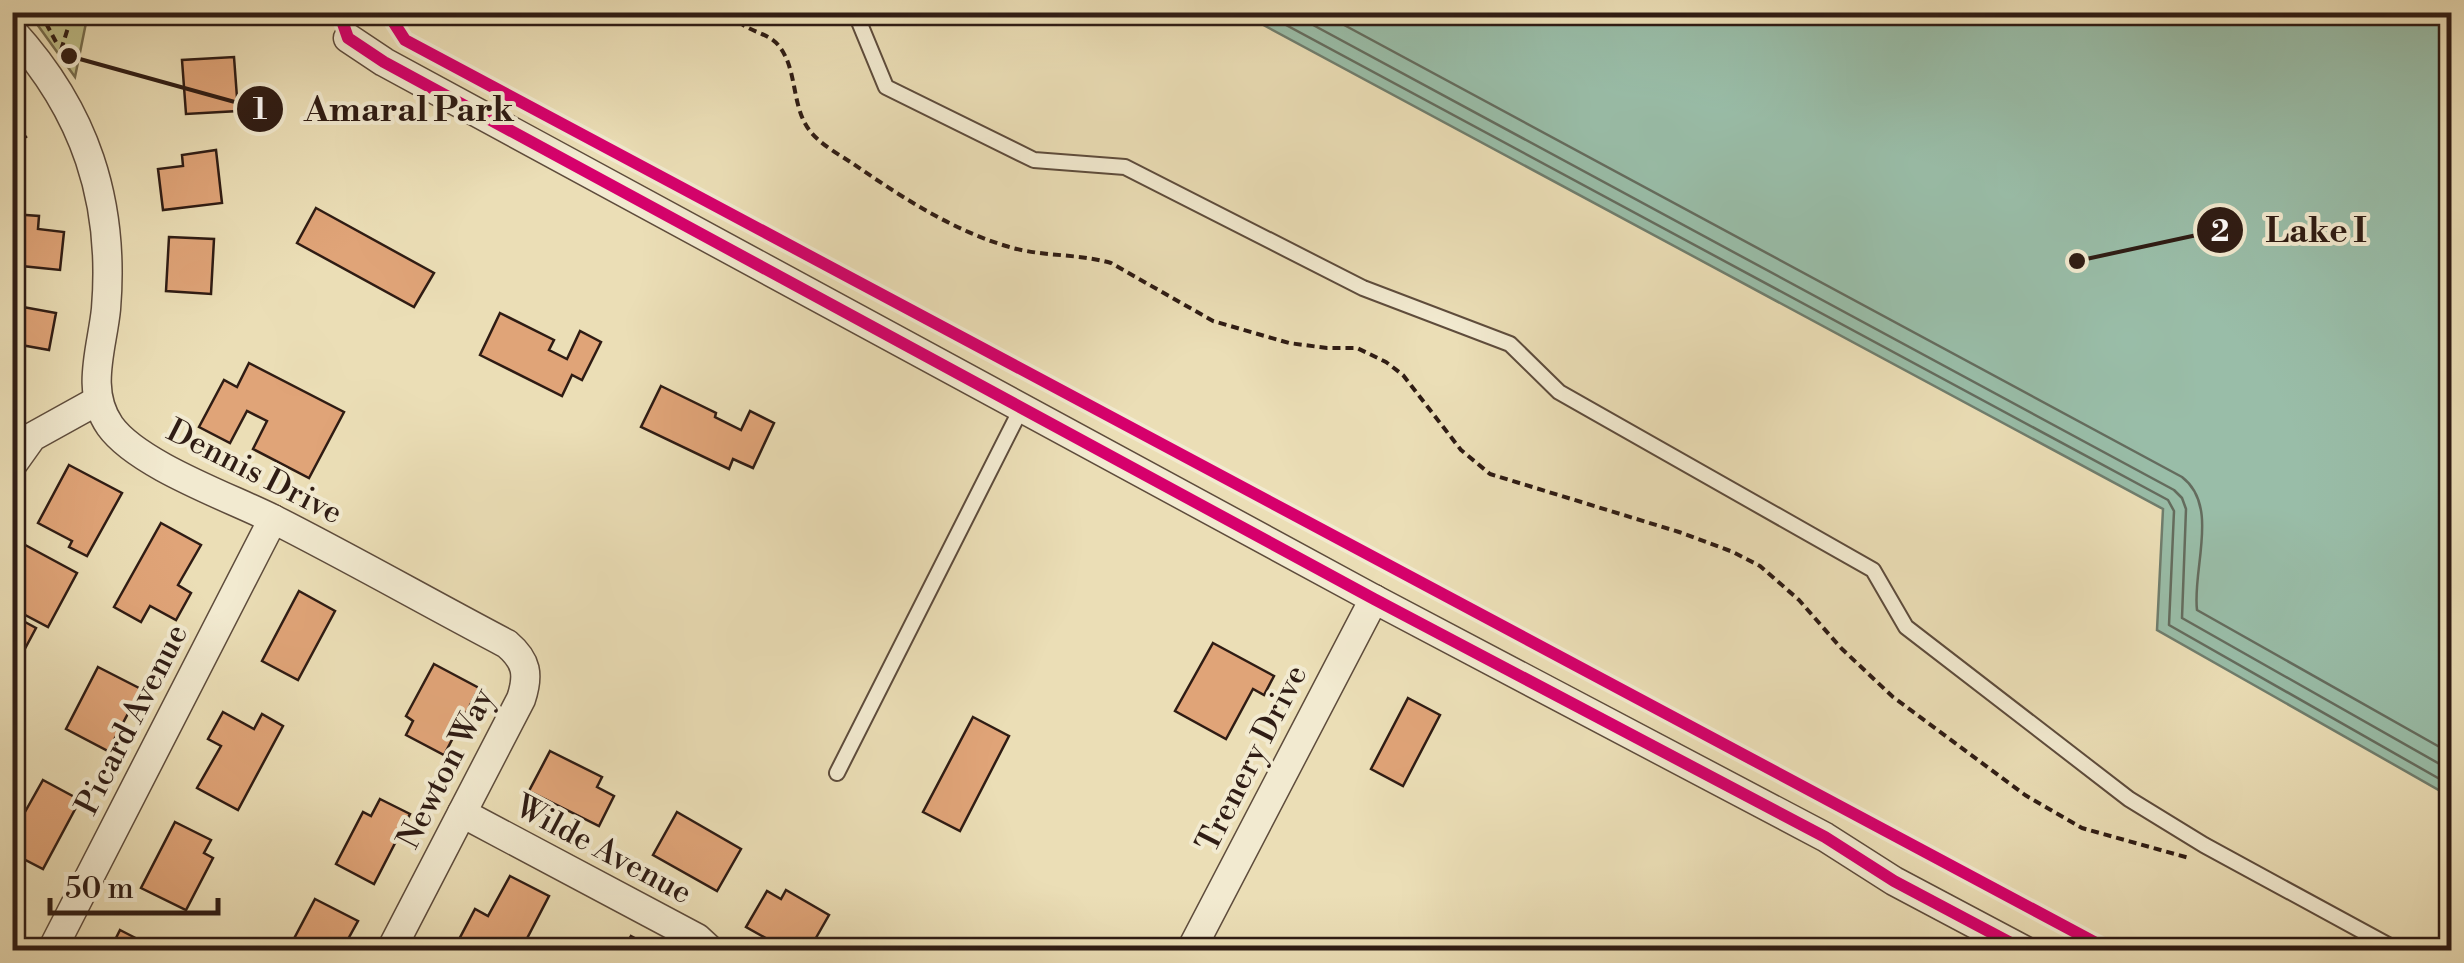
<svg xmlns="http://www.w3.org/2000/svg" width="2464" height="963" font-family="'Libre Bodoni',serif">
  <rect width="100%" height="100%" fill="#ebdeb6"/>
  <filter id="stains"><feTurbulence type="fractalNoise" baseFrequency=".002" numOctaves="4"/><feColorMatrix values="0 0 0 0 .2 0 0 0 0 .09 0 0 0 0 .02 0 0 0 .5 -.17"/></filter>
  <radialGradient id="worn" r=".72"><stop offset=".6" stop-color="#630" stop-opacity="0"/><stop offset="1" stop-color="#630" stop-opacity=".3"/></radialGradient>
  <!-- green -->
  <path fill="#bfbf89" stroke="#776e4e" stroke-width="2.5" d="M 29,13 L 88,13 L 75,77 Z"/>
  <!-- water -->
  <path fill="#99bda8" stroke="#6f7d6d" stroke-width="2.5" d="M 1241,13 L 2451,13 L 2451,797 L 2157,630 L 2163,509 Z"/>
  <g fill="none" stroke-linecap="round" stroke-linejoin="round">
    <!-- shore -->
    <g stroke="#646c5e" stroke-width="2.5">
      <path d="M 1262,12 L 2168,500 L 2174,511 L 2169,625 L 2452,786"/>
      <path d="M 1289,12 L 2174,490 L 2182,498 L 2186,509 L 2182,618 L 2452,771"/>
      <path d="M 1320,12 L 2182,477 C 2220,506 2192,569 2197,610 L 2452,754"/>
    </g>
  </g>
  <!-- building -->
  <g fill="#e0a478" stroke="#2f1c14" stroke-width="2.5">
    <path d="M 234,57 L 238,111 L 186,114 L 182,60 Z"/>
    <path d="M 12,118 L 26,137 L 12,147 Z"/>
    <path d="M 216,150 L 222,203 L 163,210 L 158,169 L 183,166 L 182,155 Z"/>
    <path d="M 316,208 L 434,273 L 414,307 L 297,243 Z"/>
    <path d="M 12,214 L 39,216 L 38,229 L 64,232 L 60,270 L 12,265 Z"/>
    <path d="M 169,237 L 214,239 L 211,294 L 166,291 Z"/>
    <path d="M 12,305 L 56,313 L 49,350 L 21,345 L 18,361 L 12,360 Z"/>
    <path d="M 500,313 L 554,340 L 549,350 L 567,359 L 580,331 L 601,342 L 582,380 L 572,375 L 562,396 L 480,355 Z"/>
    <path d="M 249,363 L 344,412 L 309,478 L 253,449 L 267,421 L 247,411 L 230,443 L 199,427 L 224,380 L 237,387 Z"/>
    <path d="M 661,386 L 716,413 L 715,417 L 741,430 L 750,411 L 774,423 L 753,468 L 733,459 L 729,469 L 641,427 Z"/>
    <path d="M 69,465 L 122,493 L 87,556 L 69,547 L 72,541 L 38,523 Z"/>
    <path d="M 161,523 L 201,545 L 178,585 L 191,593 L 176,620 L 150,606 L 141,622 L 114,607 Z"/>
    <path d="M 16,540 L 77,573 L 48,627 L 12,608 L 12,546 Z"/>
    <path d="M 299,591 L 335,611 L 298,680 L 262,661 Z"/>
    <path d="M 12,615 L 36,628 L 12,673 Z"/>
    <path d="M 1213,643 L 1274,676 L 1264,695 L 1253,689 L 1226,739 L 1175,711 Z"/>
    <path d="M 434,664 L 479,688 L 444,755 L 406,735 L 413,721 L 406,716 Z"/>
    <path d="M 98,667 L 141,689 L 108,751 L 66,729 Z"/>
    <path d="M 1408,698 L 1440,715 L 1403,786 L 1371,769 Z"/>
    <path d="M 223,712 L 254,729 L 262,714 L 283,726 L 238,810 L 197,788 L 221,746 L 208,739 Z"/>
    <path d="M 973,717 L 1009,736 L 960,831 L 923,812 Z"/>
    <path d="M 550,751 L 602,777 L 597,787 L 614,796 L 599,826 L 529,791 Z"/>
    <path d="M 43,780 L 80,800 L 43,869 L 12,853 L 12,835 Z"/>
    <path d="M 380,799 L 410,814 L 374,884 L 336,864 L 363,812 L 371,816 Z"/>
    <path d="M 677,812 L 741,849 L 717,891 L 653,855 Z"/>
    <path d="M 175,822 L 211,840 L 204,853 L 213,858 L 186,910 L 141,888 Z"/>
    <path d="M 510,876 L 549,896 L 521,950 L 461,950 L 455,947 L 475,909 L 488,916 Z"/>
    <path d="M 786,890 L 829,915 L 809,950 L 787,950 L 746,927 L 767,891 L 781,899 Z"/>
    <path d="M 315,899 L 358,921 L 342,950 L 288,950 Z"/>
    <path d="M 120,930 L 159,950 L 110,950 Z"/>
    <path d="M 631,936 L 658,950 L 623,950 Z"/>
  </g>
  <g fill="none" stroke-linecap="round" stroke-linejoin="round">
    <defs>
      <g id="lane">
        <path d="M 855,12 L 886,87 L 1034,160 L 1125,167 L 1363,288 L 1510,344 L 1559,392 L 1873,570 L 1906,627 L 2129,799 L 2204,845 L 2397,950"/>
        <path d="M 837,773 L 1022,407"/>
      </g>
      <g id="street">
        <path d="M 12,31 C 85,111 115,201 106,309 C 102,349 85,390 110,426 C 138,465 229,497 273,519 C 352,559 429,603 507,644 C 527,661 529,675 521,699 L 391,950"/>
        <path d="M 348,38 L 384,62 L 1374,599 L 1825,837 L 1894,881 L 2024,950"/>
        <path d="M 12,465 L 32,437 L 97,401"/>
        <path d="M 462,813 L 697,938 L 710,950"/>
        <path d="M 52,950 L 273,519"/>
        <path d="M 1191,950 L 1374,599"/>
      </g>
    </defs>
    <!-- lane casing -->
    <use href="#lane" stroke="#5e4c3c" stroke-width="18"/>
    <!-- street casing -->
    <use href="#street" stroke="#5e4c3c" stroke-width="31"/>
    <!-- path -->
    <g stroke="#2f1c14" stroke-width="4" stroke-dasharray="8 5" stroke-linecap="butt">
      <path d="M 40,12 L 56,42"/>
      <path d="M 729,12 C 746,34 766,30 779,46 C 798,70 791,107 810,131 C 820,144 838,154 852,163 C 900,196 950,229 1006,246 C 1040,257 1076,253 1111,263 L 1213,321 L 1289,343 L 1327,348 L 1357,348 L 1386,362 L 1403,375 L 1461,450 L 1490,474 L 1679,532 L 1733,552 L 1760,566 L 1799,600 L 1841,648 L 1893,697 L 2025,795 L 2082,828 L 2189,858"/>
      <path d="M 61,50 L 73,12"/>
    </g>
    <!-- lane -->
    <use href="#lane" stroke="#f2ead0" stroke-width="14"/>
    <!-- street -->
    <use href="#street" stroke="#f2ead0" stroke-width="28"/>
    <defs>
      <g id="cycleway">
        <path d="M 339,12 L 348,38 L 384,62 L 1374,599 L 1825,837 L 1894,881 L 2024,950"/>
        <path d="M 387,12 L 405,40 L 2109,950"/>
      </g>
    </defs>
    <!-- cycleway casing -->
    <use href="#cycleway" stroke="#f2ead0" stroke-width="19"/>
    <!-- cycleway -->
    <use href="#cycleway" stroke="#d6006c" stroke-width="12"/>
  </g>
  <g text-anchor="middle" stroke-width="8" stroke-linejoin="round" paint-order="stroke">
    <!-- street labels -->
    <g font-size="32" fill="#2f1c14" stroke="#f2ead0">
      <text transform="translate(255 471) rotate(27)" y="11">Dennis Drive</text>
      <text transform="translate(131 719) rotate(-63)" y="11">Picard Avenue</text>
      <text transform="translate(1251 758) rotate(-63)" y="11">Trenery Drive</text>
      <text transform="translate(445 768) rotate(-63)" y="11">Newton Way</text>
      <text transform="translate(604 849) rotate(28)" y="11">Wilde Avenue</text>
    </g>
  </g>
  <!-- callouts -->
  <path fill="none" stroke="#2f1c14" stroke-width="4" d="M69 56L260 109M2077 261L2220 230"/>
  <g fill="#2f1c14" stroke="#f2ead0" stroke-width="4">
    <circle cx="69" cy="56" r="10"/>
    <circle cx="2077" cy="261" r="10"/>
    <circle cx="260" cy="109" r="25"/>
    <circle cx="2220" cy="230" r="25"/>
  </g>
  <g font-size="30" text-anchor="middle" font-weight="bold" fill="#fff">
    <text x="260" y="119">1</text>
    <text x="2220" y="241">2</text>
  </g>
  <g font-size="35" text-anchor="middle" font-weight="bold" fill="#2f1c14" stroke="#f2ead0" stroke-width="8" stroke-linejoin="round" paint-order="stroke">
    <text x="409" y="121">Amaral Park</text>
    <text x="2316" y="242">Lake I</text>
  </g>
  <!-- margin -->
  <rect width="2464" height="963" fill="none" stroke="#ebdeb6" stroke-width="50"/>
  <rect x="15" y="15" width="2434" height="933" fill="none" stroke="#2f1c14" stroke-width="5"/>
  <rect x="25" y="25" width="2414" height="913" fill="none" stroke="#2f1c14" stroke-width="2.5"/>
  <!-- scale -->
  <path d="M50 898v15h168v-15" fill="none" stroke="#2f1c14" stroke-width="5"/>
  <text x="65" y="898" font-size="30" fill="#2f1c14" stroke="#f2ead0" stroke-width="8" paint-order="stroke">50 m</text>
  <rect width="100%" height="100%" filter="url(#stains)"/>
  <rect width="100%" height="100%" fill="url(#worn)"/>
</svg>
